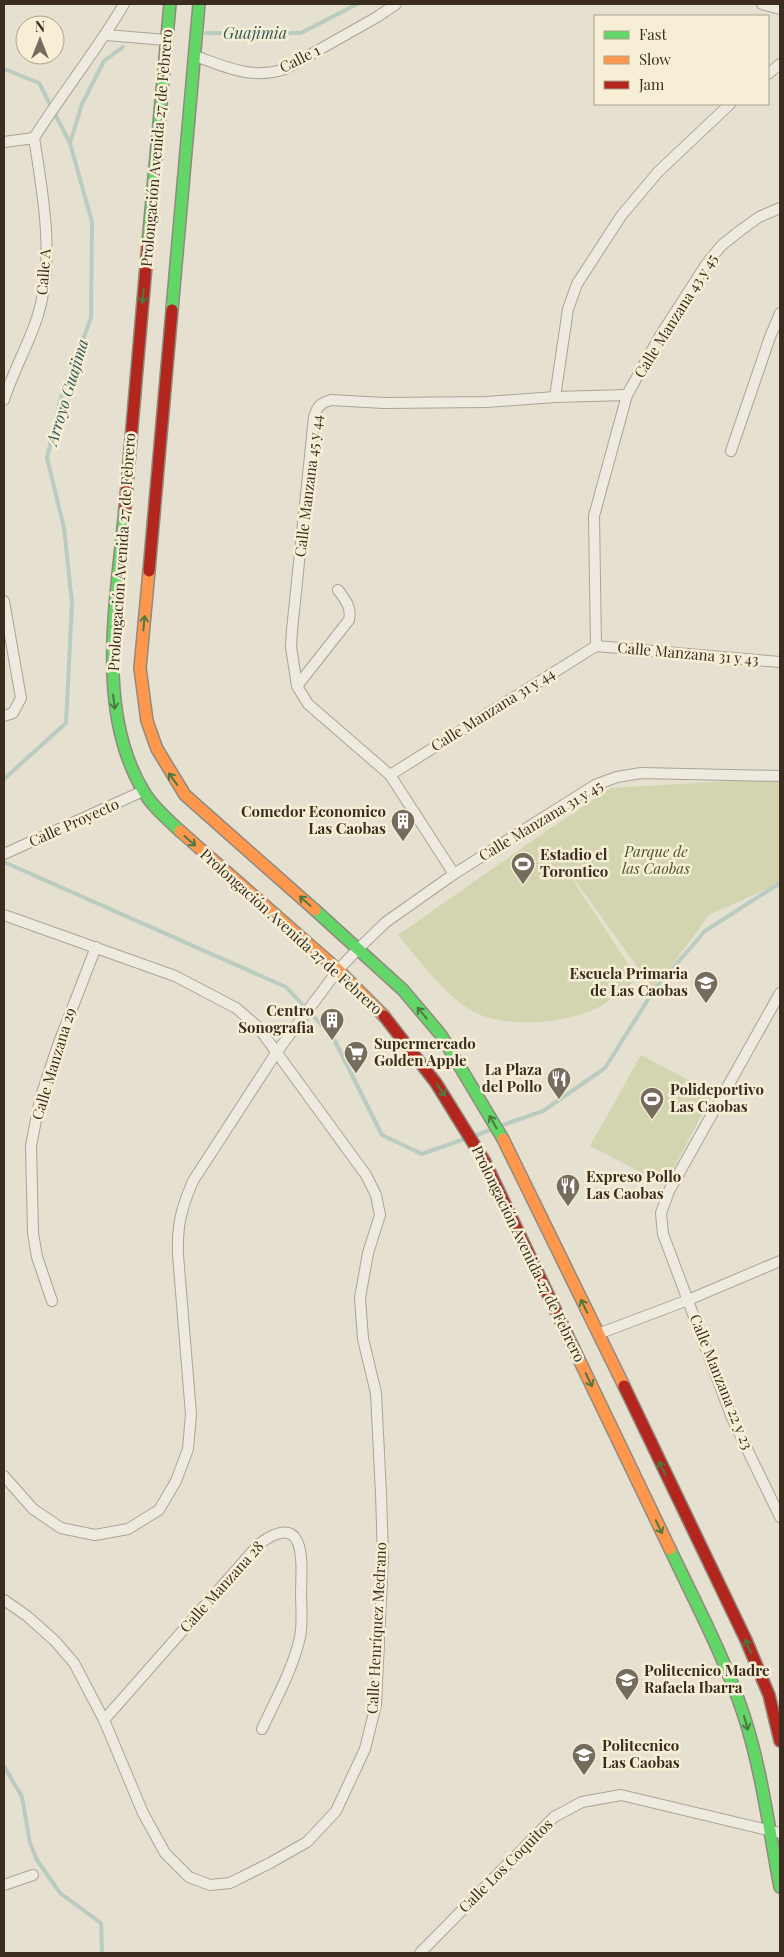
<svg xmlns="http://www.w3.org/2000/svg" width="784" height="1957" font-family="'Playfair Display',serif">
  <rect width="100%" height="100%" fill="#e5e0cf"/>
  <!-- green -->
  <g fill="#d3d5b1">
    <path d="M 780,778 L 780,883 L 709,915 L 654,990 L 553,850 L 638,979 C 626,987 614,998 601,1006 C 568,1024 501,1030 469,1009 C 441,991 420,961 398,935 L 542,834 L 611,788 Z"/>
    <path d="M 641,1055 L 713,1093 L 665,1185 L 590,1146 Z"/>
  </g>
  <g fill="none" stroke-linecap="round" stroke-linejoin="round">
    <!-- stream -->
    <g stroke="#bacbc1" stroke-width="4">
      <path d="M 206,33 L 301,33 L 357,4"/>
      <path d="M 4,69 L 39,83 L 70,143 L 92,222 L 91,318 L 61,398 L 47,458 L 64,528 L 72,603 L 66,723 L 4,779"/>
      <path d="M 70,143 L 82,104 L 104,61 L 123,47"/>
      <path d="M 4,862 L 286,987 L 333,1037 L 382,1135 L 422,1154 L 467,1138"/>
      <path d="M 500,1126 L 543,1111 L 605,1068 L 654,990 L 705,931 L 780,883"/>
      <path d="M 474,1136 L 493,1129"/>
      <path d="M 4,1766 L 22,1797 L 30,1843 L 37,1860 L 60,1893 L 101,1923 L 102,1953"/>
    </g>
    <defs>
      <g id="street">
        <path d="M 762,4 L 780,9"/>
        <path d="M 106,35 L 166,40"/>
        <path d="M 195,56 C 227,67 251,80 285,69 L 377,17 L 396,4"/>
        <path d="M 768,74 L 780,64"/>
        <path d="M 34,138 C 63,92 97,50 124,4"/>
        <path d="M 4,142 L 34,138"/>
        <path d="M 555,397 L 568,309 L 577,284 L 621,216 L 658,172 L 730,104"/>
        <path d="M 4,400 C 13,371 29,344 38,315 C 55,260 43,194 34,138"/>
        <path d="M 731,451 L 770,337 L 780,313"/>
        <path d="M 4,601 L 21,698 L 13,713 L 4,716"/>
        <path d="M 596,646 L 594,516 L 627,395 L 660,336 L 707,263 L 722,245 L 741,230 L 759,217 L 780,208"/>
        <path d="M 596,646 L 780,662"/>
        <path d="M 297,686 L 349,620 C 352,608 345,599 338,590"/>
        <path d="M 390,775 L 596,646"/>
        <path d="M 4,854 L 143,791"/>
        <path d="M 454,874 L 390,775 L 308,704 L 297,686 L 291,647 L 292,630 L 314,417 C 317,407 320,403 331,400 L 384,403 L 487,402 L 555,397 L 627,395"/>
        <path d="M 4,915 L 175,976 L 236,1008 L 258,1027 L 366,1175 L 376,1195 L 380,1215 L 368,1253 L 360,1298 L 363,1339 L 376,1393 L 381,1494 L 383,1557 L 376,1705 L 365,1749 L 336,1811 L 307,1842 L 270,1863 L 230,1883 L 210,1885 L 189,1877 L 165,1853 L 143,1813 L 104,1720 L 74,1663 L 55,1641 L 27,1616 L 4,1600"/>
        <path d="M 780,993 L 669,1191 L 661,1213 L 663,1234 L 732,1418 L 780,1517"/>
        <path d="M 52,1301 L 37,1257 L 33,1233 L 31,1146 L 40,1099 L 58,1045 L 96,947"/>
        <path d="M 598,1334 L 688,1300 L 780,1261"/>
        <path d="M 4,1476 L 33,1509 L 61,1528 L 95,1535 L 128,1529 L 159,1510 L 176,1481 L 188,1449 L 191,1414 L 178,1255 C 177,1225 181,1209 193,1181 L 276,1053 L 338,970 L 359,948 L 386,922 L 454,874 L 595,785 L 617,777 L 641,773 L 780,776"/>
        <path d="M 104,1720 L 259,1544 C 306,1510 302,1560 301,1591 C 301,1606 303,1623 300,1637 C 293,1669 276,1699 262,1729"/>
        <path d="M 4,1885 L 33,1875"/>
        <path d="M 420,1953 L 554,1817 L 582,1802 L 621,1795 L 780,1833"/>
      </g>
      <g id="fast">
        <path d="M 148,243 L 170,4"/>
        <path d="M 172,310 L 199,4"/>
        <path d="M 125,508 C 117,598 94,710 144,792 C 152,806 167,819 180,831"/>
        <path d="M 315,910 L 403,990 L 441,1035 L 503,1139"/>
        <path d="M 670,1549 C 696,1604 725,1658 744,1716 C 762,1771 769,1830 780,1887"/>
      </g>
      <g id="slow">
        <path d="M 149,571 L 140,668 L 147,721 L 157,749 L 185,795 L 315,910"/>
        <path d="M 180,831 L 337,969 L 384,1016"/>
        <path d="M 503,1139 L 624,1386"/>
        <path d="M 573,1347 L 670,1549"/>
      </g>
      <g id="jam">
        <path d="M 125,508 L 148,243"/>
        <path d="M 149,571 L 172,310"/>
        <path d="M 384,1016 L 436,1083 L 485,1162 L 573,1347"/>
        <path d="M 624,1386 L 746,1640 L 769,1695 L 780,1741"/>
      </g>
    </defs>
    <!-- street casing -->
    <use href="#street" stroke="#aaa497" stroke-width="12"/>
    <!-- fast casing -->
    <use href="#fast" stroke="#908a7f" stroke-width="14"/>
    <!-- slow casing -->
    <use href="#slow" stroke="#908a7f" stroke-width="14"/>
    <!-- jam casing -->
    <use href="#jam" stroke="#908a7f" stroke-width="14"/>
    <!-- street -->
    <use href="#street" stroke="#eeeae0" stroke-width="10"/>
    <!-- fast -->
    <use href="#fast" stroke="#63d668" stroke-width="11"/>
    <!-- slow -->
    <use href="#slow" stroke="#ff974d" stroke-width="11"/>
    <!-- jam -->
    <use href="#jam" stroke="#b3261e" stroke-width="11"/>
  </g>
  <!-- one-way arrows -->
  <defs><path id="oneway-shaft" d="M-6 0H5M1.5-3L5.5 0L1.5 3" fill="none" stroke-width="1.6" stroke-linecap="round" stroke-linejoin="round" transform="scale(1.25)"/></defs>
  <g stroke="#4c7940">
    <use href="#oneway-shaft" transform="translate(143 296) rotate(95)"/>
    <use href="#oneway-shaft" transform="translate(144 623) rotate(-85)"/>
    <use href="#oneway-shaft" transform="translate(114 702) rotate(83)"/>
    <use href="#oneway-shaft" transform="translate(173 779) rotate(-126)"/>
    <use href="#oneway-shaft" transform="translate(190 841) rotate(41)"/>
    <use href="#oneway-shaft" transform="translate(305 901) rotate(-139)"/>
    <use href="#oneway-shaft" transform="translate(422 1013) rotate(-130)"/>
    <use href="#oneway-shaft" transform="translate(441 1090) rotate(55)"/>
    <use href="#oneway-shaft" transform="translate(493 1122) rotate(-120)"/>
    <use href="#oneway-shaft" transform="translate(584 1306) rotate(-116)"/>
    <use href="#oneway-shaft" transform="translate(589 1380) rotate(64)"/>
    <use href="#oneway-shaft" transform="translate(662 1468) rotate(-116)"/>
    <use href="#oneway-shaft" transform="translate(659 1527) rotate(65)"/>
    <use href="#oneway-shaft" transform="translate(748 1646) rotate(-113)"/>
    <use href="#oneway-shaft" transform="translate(746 1723) rotate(74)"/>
  </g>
  <!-- icons -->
  <defs>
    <symbol id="building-pin" viewBox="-11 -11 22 30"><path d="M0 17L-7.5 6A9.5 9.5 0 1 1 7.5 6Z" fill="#766c5d" stroke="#f6eed5"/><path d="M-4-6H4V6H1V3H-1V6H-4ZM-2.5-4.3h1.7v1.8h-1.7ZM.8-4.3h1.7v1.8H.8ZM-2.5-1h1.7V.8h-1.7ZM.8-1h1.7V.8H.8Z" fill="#fff"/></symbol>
    <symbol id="stadium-pin" viewBox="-11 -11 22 30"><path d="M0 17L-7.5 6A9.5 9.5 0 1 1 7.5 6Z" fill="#766c5d" stroke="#f6eed5"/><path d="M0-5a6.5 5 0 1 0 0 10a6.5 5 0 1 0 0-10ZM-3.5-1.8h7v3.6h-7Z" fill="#fff"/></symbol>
    <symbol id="school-pin" viewBox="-11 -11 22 30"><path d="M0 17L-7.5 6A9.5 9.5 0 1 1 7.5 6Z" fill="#766c5d" stroke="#f6eed5"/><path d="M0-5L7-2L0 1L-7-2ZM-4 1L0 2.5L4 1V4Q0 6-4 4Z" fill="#fff"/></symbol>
    <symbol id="supermarket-pin" viewBox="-11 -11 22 30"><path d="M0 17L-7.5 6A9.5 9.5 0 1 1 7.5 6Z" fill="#766c5d" stroke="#f6eed5"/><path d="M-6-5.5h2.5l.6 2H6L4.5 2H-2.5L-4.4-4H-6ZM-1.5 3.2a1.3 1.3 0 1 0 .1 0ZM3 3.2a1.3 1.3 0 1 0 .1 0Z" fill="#fff"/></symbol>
    <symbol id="restaurant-pin" viewBox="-11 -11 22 30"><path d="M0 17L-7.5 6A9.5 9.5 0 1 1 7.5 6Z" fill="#766c5d" stroke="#f6eed5"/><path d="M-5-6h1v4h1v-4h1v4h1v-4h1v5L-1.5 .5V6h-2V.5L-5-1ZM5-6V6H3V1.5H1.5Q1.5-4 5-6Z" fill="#fff"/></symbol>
  </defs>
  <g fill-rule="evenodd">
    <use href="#building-pin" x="389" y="807" width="28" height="38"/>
    <use href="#stadium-pin" x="509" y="850" width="28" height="38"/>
    <use href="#school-pin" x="692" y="969" width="28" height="38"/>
    <use href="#building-pin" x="318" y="1006" width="28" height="38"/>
    <use href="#supermarket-pin" x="342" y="1039" width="28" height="38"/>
    <use href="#restaurant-pin" x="545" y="1065" width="28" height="38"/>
    <use href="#stadium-pin" x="638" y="1085" width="28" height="38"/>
    <use href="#restaurant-pin" x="554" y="1172" width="28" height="38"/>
    <use href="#school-pin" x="613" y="1666" width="28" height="38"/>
    <use href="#school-pin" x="570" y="1741" width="28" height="38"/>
  </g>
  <g text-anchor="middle" stroke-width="5" stroke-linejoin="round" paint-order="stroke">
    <!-- street labels -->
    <g font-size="15" fill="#3a2d1f" stroke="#f6eed5">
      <text transform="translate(300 59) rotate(-27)" y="5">Calle 1</text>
      <text transform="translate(157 148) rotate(-85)" y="5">Prolongación Avenida 27 de Febrero</text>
      <text transform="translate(44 272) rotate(-86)" y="5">Calle A</text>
      <text transform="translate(676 316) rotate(-58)" y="5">Calle Manzana 43 y 45</text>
      <text transform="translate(309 486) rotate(-83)" y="5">Calle Manzana 45 y 44</text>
      <text transform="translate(122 552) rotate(-86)" y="5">Prolongación Avenida 27 de Febrero</text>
      <text transform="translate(688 654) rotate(5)" y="5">Calle Manzana 31 y 43</text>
      <text transform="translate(493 710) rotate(-32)" y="5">Calle Manzana 31 y 44</text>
      <text transform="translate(541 821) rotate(-31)" y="5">Calle Manzana 31 y 45</text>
      <text transform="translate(74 823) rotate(-24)" y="5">Calle Proyecto</text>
      <text transform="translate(291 932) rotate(42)" y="5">Prolongación Avenida 27 de Febrero</text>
      <text transform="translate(54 1064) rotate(-73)" y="5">Calle Manzana 29</text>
      <text transform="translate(528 1254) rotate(64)" y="5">Prolongación Avenida 27 de Febrero</text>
      <text transform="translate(721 1382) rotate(68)" y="5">Calle Manzana 22 y 23</text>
      <text transform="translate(222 1587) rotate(-48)" y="5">Calle Manzana 28</text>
      <text transform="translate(377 1628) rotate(-87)" y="5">Calle Henríquez Medrano</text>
      <text transform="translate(506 1866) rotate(-45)" y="5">Calle Los Coquitos</text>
    </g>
    <!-- poi labels -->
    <g font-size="15" font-weight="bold" fill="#3a2d1f" stroke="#f6eed5" text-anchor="start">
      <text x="386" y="817" text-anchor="end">Comedor Economico<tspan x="386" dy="17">Las Caobas</tspan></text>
      <text x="540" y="860">Estadio el<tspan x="540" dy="17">Torontico</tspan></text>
      <text x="688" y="979" text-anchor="end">Escuela Primaria<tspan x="688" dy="17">de Las Caobas</tspan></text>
      <text x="314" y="1016" text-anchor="end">Centro<tspan x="314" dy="17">Sonografia</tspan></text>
      <text x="374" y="1049">Supermercado<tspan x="374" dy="17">Golden Apple</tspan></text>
      <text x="542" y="1075" text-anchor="end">La Plaza<tspan x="542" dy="17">del Pollo</tspan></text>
      <text x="670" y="1095">Polideportivo<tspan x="670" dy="17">Las Caobas</tspan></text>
      <text x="586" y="1182">Expreso Pollo<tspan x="586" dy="17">Las Caobas</tspan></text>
      <text x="644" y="1676">Politecnico Madre<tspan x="644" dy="17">Rafaela Ibarra</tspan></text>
      <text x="602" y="1751">Politecnico<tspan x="602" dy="17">Las Caobas</tspan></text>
    </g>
    <!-- park labels -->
    <g font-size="15" font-style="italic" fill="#475626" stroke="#f6eed5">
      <text x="656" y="857">Parque de<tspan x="656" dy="17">las Caobas</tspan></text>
    </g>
    <!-- water labels -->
    <g font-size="16" font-style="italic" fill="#2f5959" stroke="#f6eed5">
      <text x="255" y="39">Guajimia</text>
      <text transform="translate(67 392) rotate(-73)" y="6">Arroyo Guajima</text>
    </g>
  </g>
  <!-- border -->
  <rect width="784" height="1957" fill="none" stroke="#3a2d1f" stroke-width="10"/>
  <!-- legend -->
  <rect x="594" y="15" width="175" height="90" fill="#f6eed5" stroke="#aba18c"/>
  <rect x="604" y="31" width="25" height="8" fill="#63d668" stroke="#aba18c"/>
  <text x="639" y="40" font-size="15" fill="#3a2d1f">Fast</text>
  <rect x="604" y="56" width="25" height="8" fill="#ff974d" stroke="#aba18c"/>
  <text x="639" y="65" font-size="15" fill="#3a2d1f">Slow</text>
  <rect x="604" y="81" width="25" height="8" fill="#b3261e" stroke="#aba18c"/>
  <text x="639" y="90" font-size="15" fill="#3a2d1f">Jam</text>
  <!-- north arrow -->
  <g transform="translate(40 40)"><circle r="24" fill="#f6eed5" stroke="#aba18c"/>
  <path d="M0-4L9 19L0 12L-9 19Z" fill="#766c5d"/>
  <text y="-8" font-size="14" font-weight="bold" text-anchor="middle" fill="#3a2d1f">N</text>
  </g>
</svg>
